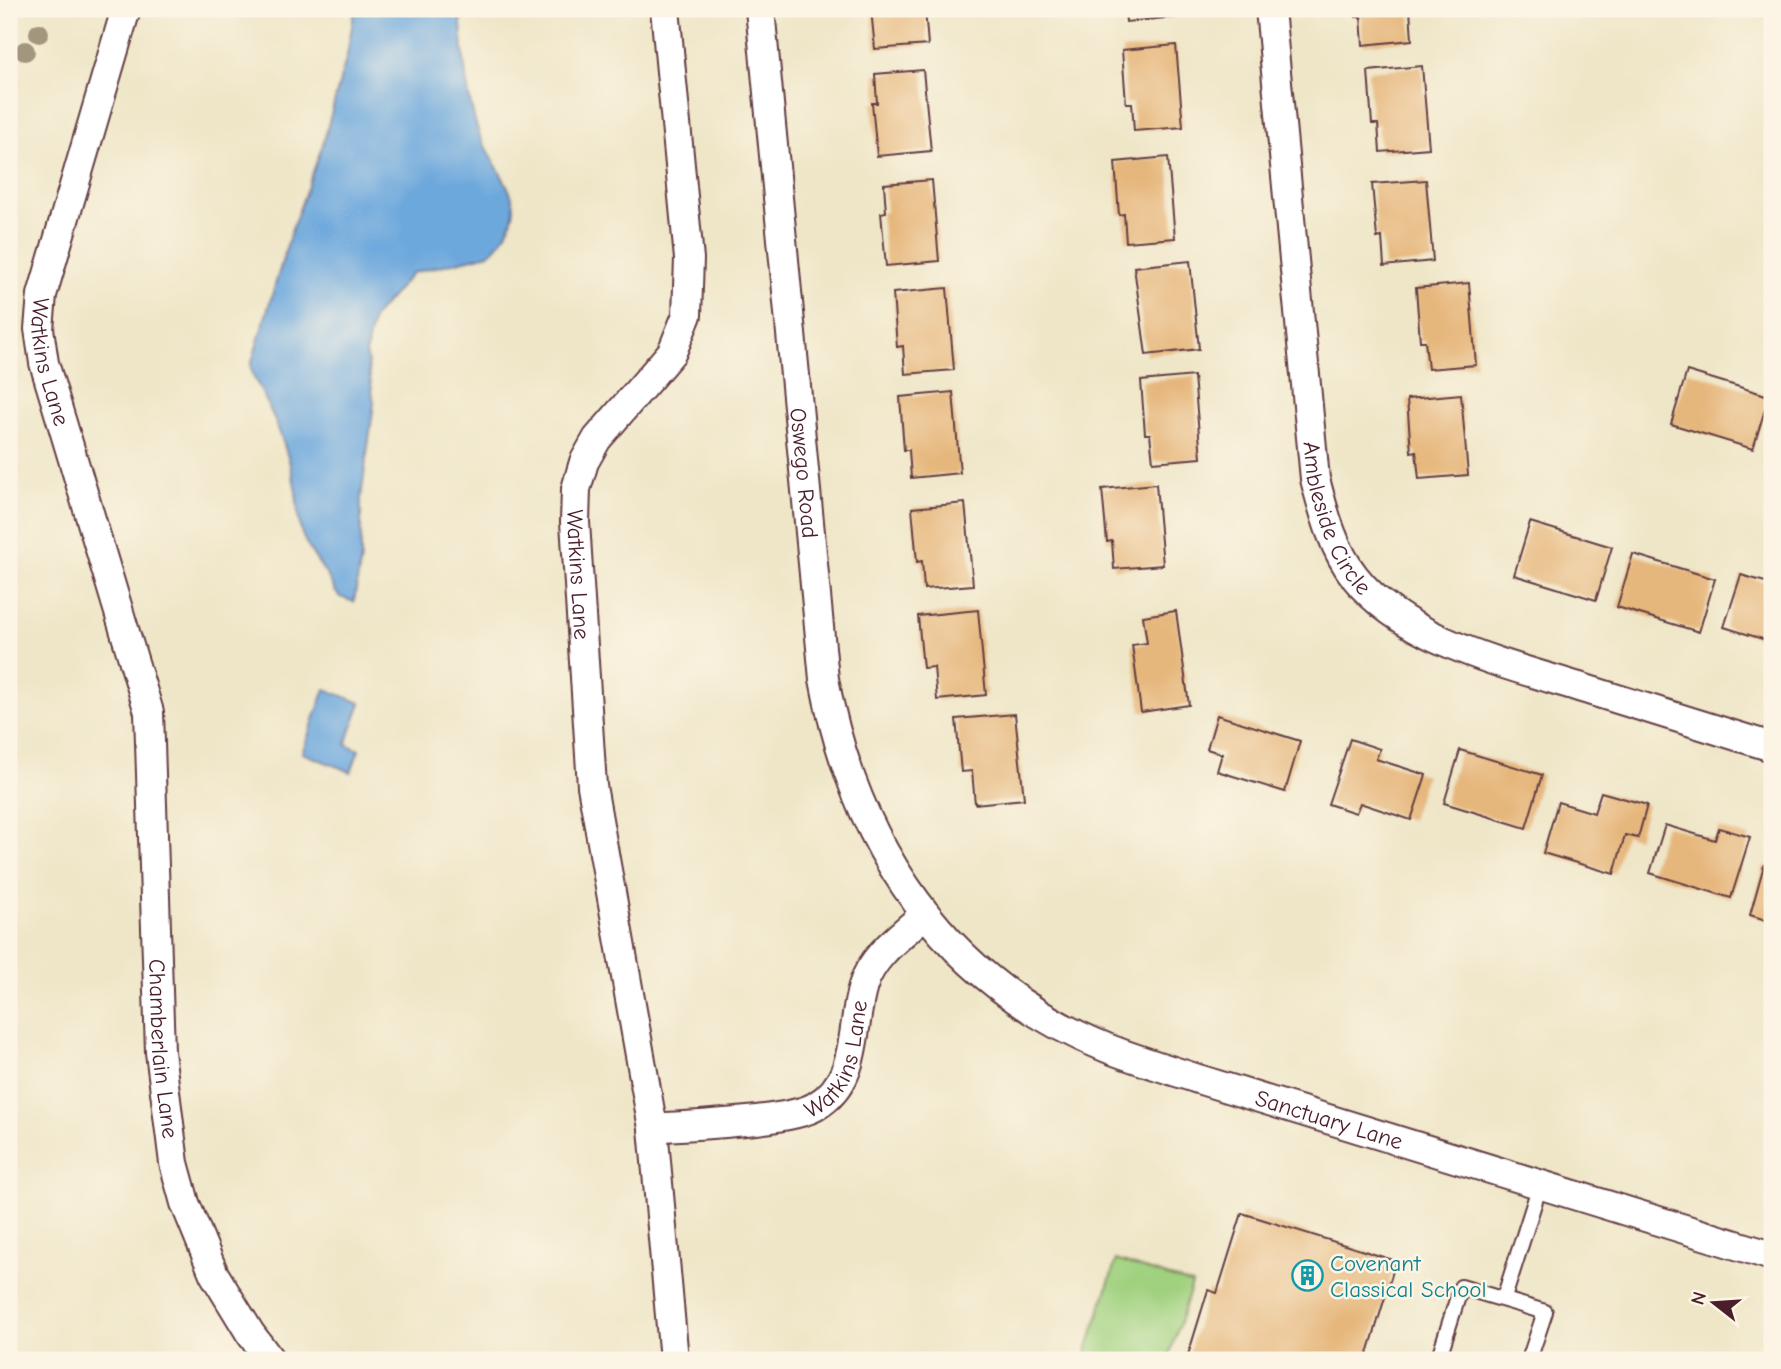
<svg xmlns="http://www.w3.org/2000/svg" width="1781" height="1369" font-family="'Comic Neue',sans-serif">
  <rect width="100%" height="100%" fill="#fcf5e5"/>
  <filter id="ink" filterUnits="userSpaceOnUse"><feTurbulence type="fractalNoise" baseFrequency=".0143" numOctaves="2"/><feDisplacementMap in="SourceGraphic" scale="14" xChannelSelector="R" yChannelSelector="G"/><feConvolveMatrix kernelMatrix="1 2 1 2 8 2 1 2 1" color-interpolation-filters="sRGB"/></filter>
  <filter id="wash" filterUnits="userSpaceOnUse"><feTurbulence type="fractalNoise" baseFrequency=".00686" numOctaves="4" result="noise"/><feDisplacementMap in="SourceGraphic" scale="28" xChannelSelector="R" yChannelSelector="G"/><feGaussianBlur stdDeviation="1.57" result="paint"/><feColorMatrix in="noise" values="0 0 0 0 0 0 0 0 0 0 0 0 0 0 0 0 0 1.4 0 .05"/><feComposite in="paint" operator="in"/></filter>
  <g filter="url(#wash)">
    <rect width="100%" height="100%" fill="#efe6c8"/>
    <!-- green -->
    <path fill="#a0d17f" stroke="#757855" stroke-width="2" d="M 1116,1260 L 1192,1284 L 1168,1360 L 1084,1360 Z"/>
    <!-- water -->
    <g fill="#6da8dd" stroke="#5c6484" stroke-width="2">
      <path d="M 355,9 L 460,9 C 463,50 465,97 480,136 C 488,156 514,189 514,208 C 513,224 502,244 489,254 L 412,273 L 373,318 L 366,352 L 374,403 L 361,498 L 361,558 L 354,602 L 340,597 L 335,591 C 327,570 309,555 302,534 C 297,520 298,501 295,486 C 287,445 273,411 252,374 L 251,365 L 291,232 L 323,144 L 347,55 Z"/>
      <path d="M 325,689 L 361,703 L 346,744 L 359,750 L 351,772 L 302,753 Z"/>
    </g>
    <g id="blocks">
      <!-- building -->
      <g fill="#e6b77d">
        <path d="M 871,9 L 925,9 L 928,45 L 875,49 Z"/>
        <path d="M 1125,9 L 1174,9 L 1175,17 L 1126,22 Z"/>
        <path d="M 1355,9 L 1410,9 L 1412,40 L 1363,45 L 1361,17 L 1356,17 Z"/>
        <path d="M 1176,45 L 1183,127 L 1134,131 L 1132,103 L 1126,103 L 1122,50 Z"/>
        <path d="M 1422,66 L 1429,148 L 1380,152 L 1378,124 L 1372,124 L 1368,71 Z"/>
        <path d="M 923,70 L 931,151 L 877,156 L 872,103 L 877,103 L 875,74 Z"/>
        <path d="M 1168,157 L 1175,238 L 1126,242 L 1124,214 L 1119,215 L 1115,162 Z"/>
        <path d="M 932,180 L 939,261 L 886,266 L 881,213 L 886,212 L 884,184 Z"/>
        <path d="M 1426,180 L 1433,261 L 1384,266 L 1382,237 L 1377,238 L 1372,184 Z"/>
        <path d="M 1190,261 L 1199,349 L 1146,355 L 1134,267 Z"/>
        <path d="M 1469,283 L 1476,365 L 1428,369 L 1425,341 L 1420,341 L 1416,288 Z"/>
        <path d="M 947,288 L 954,370 L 905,374 L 903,346 L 897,347 L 893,293 Z"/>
        <path d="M 1687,371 L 1769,396 L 1753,449 L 1671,424 Z"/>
        <path d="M 1194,376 L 1201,458 L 1153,462 L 1150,434 L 1145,434 L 1141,381 Z"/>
        <path d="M 953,392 L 960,473 L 911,478 L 909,450 L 904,450 L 900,397 Z"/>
        <path d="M 1461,394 L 1468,475 L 1419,479 L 1416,451 L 1411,452 L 1407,399 Z"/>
        <path d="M 1156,484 L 1163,565 L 1114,569 L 1112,541 L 1107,542 L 1102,489 Z"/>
        <path d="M 965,503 L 973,585 L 924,589 L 922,561 L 917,562 L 912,508 Z"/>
        <path d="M 1530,522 L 1612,547 L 1596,600 L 1514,575 Z"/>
        <path d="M 1633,554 L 1715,579 L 1699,632 L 1617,607 Z"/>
        <path d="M 1741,575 L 1772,584 L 1772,642 L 1724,627 Z"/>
        <path d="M 978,610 L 986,695 L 937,700 L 934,667 L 923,668 L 918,616 Z"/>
        <path d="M 1176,611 L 1189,705 L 1141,712 L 1132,645 L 1147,643 L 1143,616 Z"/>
        <path d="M 1015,714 L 1024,799 L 975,804 L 972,771 L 961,772 L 956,719 Z"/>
        <path d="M 1217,715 L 1300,741 L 1285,792 L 1217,771 L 1222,754 L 1207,749 Z"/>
        <path d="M 1350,739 L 1380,749 L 1376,759 L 1426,775 L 1411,820 L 1360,803 L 1356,813 L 1328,804 Z"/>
        <path d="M 1460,750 L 1542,775 L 1526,828 L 1444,803 Z"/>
        <path d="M 1601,792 L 1647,805 L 1638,838 L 1625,835 L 1614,874 L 1543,853 L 1558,802 L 1594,813 Z"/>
        <path d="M 1665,825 L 1715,840 L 1719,828 L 1750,837 L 1731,898 L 1650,873 Z"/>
        <path d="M 1764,865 L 1772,868 L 1772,922 L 1750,915 Z"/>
        <path d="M 1242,1213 L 1396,1261 L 1366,1360 L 1196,1360 L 1197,1357 L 1188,1355 L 1208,1290 L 1217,1293 Z"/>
      </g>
    </g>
  </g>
  <g filter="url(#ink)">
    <use href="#blocks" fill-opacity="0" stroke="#633d43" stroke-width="2"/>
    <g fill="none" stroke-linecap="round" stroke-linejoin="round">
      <defs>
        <g id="lane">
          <path d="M 1504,1298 L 1540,1185"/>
          <path d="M 1438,1360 L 1461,1287 L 1545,1312 L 1529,1360"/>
        </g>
        <g id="street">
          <path id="s1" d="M 126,9 L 42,295 L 39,329 L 44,363 L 149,712 L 160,1052 L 174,1163 L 185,1203 L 214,1274 L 250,1333 L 270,1360"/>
          <path id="s2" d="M 665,9 L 689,259 L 687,315 L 672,352 L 597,439 L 584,462 L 576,489 L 575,522 L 592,786 L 653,1128 L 674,1360"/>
          <path id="s3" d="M 760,9 L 824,679 C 855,846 945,983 1107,1048 C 1137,1060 1168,1069 1198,1079 L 1772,1256"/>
          <path id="s4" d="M 1270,9 L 1315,479 C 1324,513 1333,549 1355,577 C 1407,644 1518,667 1595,692 C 1654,710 1713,729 1772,747"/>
          <path id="s5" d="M 653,1128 C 687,1125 791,1122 816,1106 C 860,1080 850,1028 863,986 C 872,955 902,935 925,914"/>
        </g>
      </defs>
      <!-- lane casing -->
      <use href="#lane" stroke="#633d43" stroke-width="18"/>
      <!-- street casing -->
      <use href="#street" stroke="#633d43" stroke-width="32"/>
      <!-- lane -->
      <use href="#lane" stroke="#fff" stroke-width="14"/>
      <!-- street -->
      <use href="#street" stroke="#fff" stroke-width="28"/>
    </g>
    <!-- trees -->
    <g fill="#a3967f">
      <circle cx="39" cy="33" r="10"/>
      <circle cx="25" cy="51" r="10"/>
    </g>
  </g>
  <!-- icons -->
  <defs>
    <symbol id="building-ring" viewBox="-11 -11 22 22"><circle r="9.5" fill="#fcf5e5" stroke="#0f9aa8" stroke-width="1.5"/><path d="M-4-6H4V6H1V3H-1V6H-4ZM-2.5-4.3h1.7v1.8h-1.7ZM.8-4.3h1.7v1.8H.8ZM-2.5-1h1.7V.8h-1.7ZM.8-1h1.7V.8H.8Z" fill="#0f9aa8"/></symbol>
  </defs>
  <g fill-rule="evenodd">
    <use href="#building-ring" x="1290" y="1258" width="35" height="35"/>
  </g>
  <g text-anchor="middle" stroke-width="5" stroke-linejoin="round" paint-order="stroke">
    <!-- street labels -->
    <g font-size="23" fill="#4a1f2b" stroke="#fcf5e5">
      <text dy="8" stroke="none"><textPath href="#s1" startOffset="366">Watkins Lane</textPath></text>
      <text dy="8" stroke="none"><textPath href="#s3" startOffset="466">Oswego Road</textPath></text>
      <text dy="8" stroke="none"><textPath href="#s4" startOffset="516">Ambleside Circle</textPath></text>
      <text dy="8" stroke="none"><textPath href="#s2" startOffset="602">Watkins Lane</textPath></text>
      <text dy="8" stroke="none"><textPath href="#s1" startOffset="1068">Chamberlain Lane</textPath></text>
      <text dy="8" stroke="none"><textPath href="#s5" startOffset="219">Watkins Lane</textPath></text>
      <text dy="8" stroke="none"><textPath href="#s3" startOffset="1393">Sanctuary Lane</textPath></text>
    </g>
    <!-- culture labels -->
    <g font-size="23" fill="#0d838f" stroke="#fcf5e5" text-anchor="start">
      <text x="1330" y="1271">Covenant<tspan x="1330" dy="26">Classical School</tspan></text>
    </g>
  </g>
  <!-- margin -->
  <rect width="1781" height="1369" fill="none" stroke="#fcf5e5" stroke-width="35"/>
  <!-- north arrow -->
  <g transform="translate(1714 1303) rotate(287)" stroke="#fcf5e5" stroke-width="5" paint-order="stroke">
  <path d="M0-5L12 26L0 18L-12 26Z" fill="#4a1f2b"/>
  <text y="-10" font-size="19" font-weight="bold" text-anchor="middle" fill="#4a1f2b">N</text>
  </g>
</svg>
